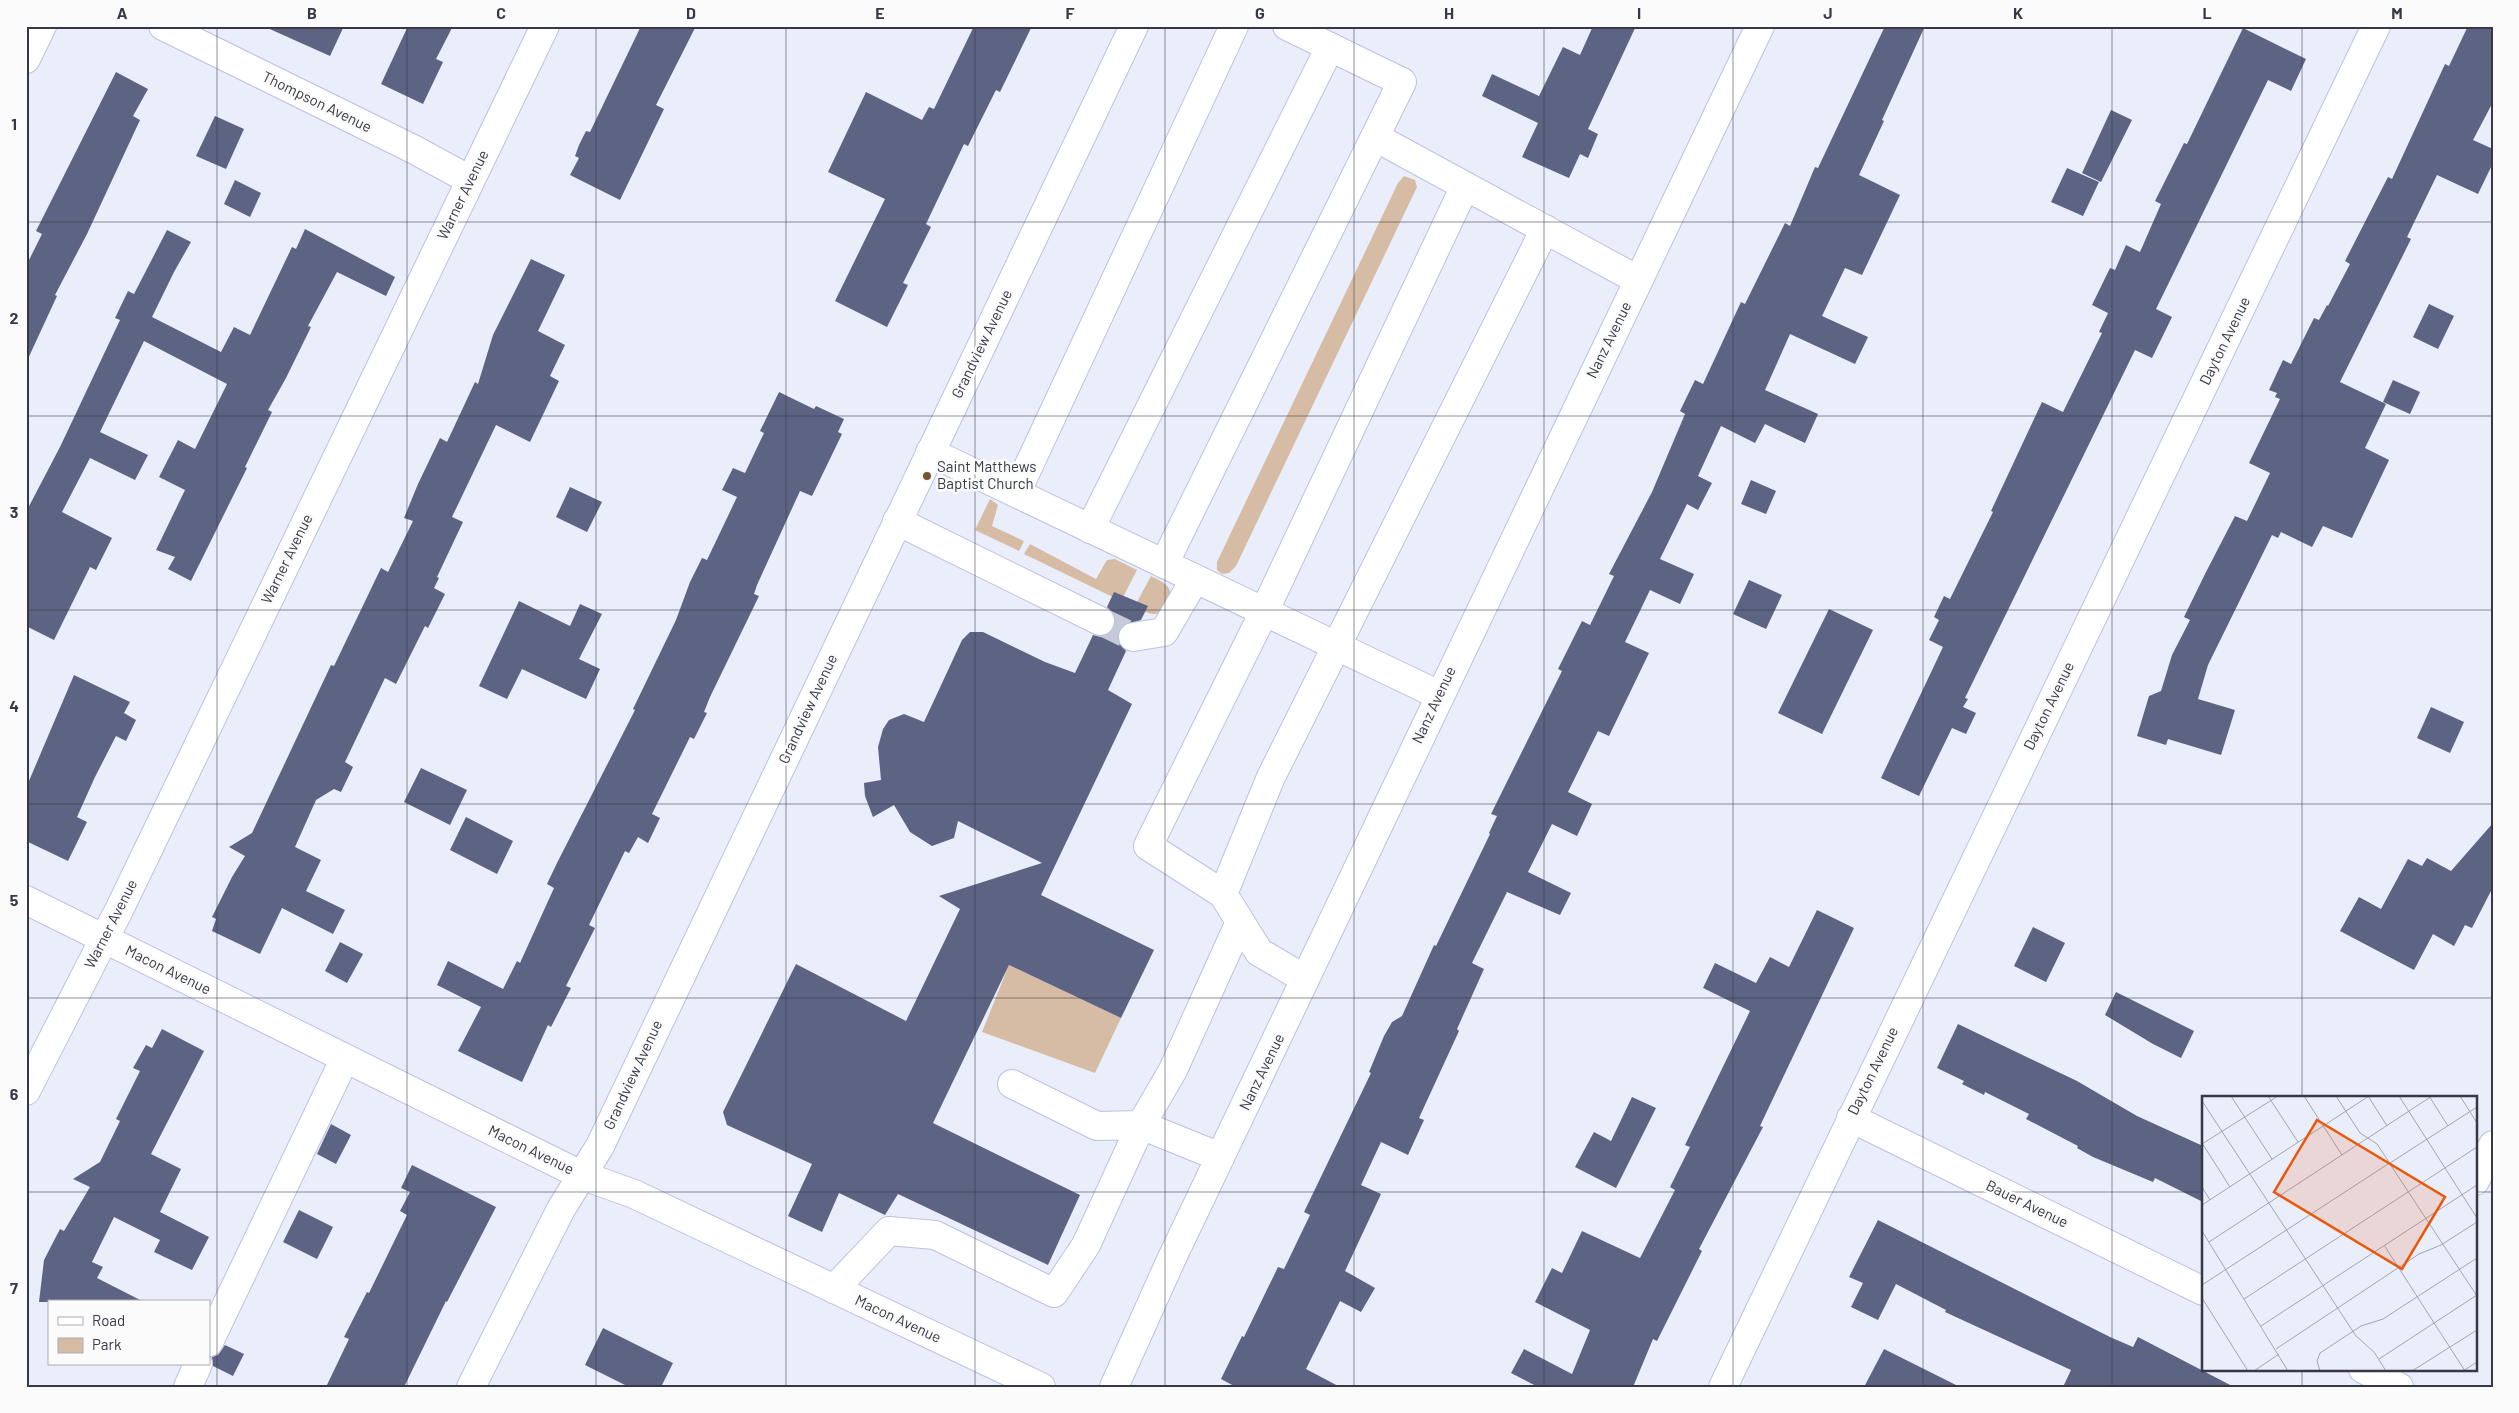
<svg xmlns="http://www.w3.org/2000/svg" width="2519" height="1413" font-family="Barlow,sans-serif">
  <rect width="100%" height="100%" fill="#eaedfa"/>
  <!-- green -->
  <g fill="#d6bca5">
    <path d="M 1404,176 L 1415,180 L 1417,187 L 1236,566 L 1229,573 L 1222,574 L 1217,570 L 1217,562 L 1398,183 Z"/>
    <path d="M 990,499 L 998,505 L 992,526 L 1024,541 L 1019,551 L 975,530 Z"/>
    <path d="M 1030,544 L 1096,579 L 1107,560 L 1115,559 L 1137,570 L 1121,601 L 1024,554 Z"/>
    <path d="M 1151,576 C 1156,579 1164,582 1168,587 C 1175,597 1166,615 1154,614 C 1147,614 1141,609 1135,606 Z"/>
    <path d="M 1009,965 L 1121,1018 L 1095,1073 L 982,1032 Z"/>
  </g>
  <!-- building -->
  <g fill="#5d6382">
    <path d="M 263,26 L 344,26 L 330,56 Z"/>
    <path d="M 408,26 L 453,26 L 436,59 L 443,62 L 423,104 L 381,84 Z"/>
    <path d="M 641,26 L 696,26 L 656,105 L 664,109 L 620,200 L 570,175 L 579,158 L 575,156 L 579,145 L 586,131 L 590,132 Z"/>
    <path d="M 974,26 L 1032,26 L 1000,92 L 996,90 L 968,146 L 964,144 L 926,224 L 931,227 L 903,283 L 908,285 L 887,327 L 835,301 L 885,199 L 828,172 L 866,92 L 922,120 L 929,107 L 934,109 Z"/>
    <path d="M 1593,26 L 1636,26 L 1588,129 L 1598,134 L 1588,158 L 1580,154 L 1569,178 L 1522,157 L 1538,123 L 1482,96 L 1492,74 L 1539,96 L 1563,47 L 1580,55 Z"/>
    <path d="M 1885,26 L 1925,26 L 1882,120 L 1884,121 L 1859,175 L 1900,195 L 1862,275 L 1845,268 L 1822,316 L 1868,337 L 1855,364 L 1790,334 L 1765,390 L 1818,414 L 1805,443 L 1765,424 L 1755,443 L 1721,426 L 1698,476 L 1712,483 L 1698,510 L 1687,504 L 1660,559 L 1694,574 L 1680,604 L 1650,590 L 1625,642 L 1649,653 L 1609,736 L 1598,731 L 1568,792 L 1592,804 L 1577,836 L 1552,824 L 1528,872 L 1571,893 L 1560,915 L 1507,892 L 1472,963 L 1484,969 L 1457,1029 L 1459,1031 L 1419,1118 L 1424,1120 L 1408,1155 L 1381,1142 L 1361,1185 L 1381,1194 L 1345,1271 L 1375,1288 L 1361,1312 L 1340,1301 L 1306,1369 L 1340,1387 L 1236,1387 L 1221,1379 L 1242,1336 L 1244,1337 L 1278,1267 L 1284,1269 L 1310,1215 L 1304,1212 L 1371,1073 L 1369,1072 L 1384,1036 L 1392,1022 L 1402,1016 L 1434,945 L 1436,946 L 1490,834 L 1489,833 L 1497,816 L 1491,814 L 1562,671 L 1558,669 L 1582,621 L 1590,625 L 1614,576 L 1609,574 L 1652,492 L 1685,414 L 1680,411 L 1695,380 L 1703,384 L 1741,302 L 1745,304 L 1785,223 L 1790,226 L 1815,167 L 1818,168 Z"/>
    <path d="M 2468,26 L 2493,26 L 2493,102 L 2473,140 L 2493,149 L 2493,163 L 2478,194 L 2437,175 L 2407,237 L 2411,239 L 2340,382 L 2386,404 L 2365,448 L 2389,460 L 2352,538 L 2323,526 L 2312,547 L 2281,532 L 2278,538 L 2272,535 L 2208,665 L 2198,699 L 2235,710 L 2221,755 L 2168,739 L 2166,745 L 2137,736 L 2149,696 L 2161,691 L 2172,655 L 2190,620 L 2184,617 L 2206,572 L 2235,516 L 2247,521 L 2270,473 L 2249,463 L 2280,399 L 2275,397 L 2277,393 L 2269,390 L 2283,360 L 2291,364 L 2314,318 L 2319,320 L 2327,305 L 2328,306 L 2350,264 L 2345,261 L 2388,177 L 2392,179 L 2445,64 L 2449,66 Z"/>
    <path d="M 2243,28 L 2306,59 L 2291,91 L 2268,80 L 2156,309 L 2172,317 L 2152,358 L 2135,350 L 1965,698 L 1968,699 L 1963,707 L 1976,713 L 1966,734 L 1952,728 L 1919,796 L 1881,778 L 1943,647 L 1929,640 L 1939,620 L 1934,617 L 1944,596 L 1950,599 L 1993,512 L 1991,511 L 2042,402 L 2063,412 L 2102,333 L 2099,332 L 2108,313 L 2092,305 L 2110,268 L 2115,270 L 2126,245 L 2140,252 L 2161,204 L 2155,201 L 2184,143 L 2187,144 Z"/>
    <path d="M 116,72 L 148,89 L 133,116 L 140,120 L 87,234 L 55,295 L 57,296 L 26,363 L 26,266 L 42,234 L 36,231 Z"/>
    <path d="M 2111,110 L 2132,120 L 2101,182 L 2082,173 Z"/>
    <path d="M 215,116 L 244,129 L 226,169 L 196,156 Z"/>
    <path d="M 2067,168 L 2099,182 L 2083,216 L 2051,202 Z"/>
    <path d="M 235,180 L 261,193 L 250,217 L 224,204 Z"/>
    <path d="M 305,229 L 395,277 L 386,296 L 337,272 L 308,326 L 311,327 L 286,378 L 268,410 L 272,412 L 245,467 L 247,468 L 191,581 L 168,569 L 175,557 L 156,550 L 185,490 L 159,477 L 178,440 L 195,449 L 227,384 L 144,341 L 100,432 L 148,455 L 135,480 L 90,458 L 62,512 L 112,538 L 96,570 L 90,567 L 54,640 L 26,626 L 26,512 L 60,447 L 120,320 L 115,318 L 128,291 L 134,294 L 167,230 L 191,242 L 174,272 L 152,317 L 221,352 L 234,327 L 250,335 L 292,247 L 296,249 Z"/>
    <path d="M 531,259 L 565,275 L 538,331 L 565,345 L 550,376 L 559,381 L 530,442 L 496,425 L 452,517 L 463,522 L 437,577 L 439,578 L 434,588 L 445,594 L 428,628 L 425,626 L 396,684 L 385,678 L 345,762 L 353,767 L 341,792 L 334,789 L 316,800 L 295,847 L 321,860 L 306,891 L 345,910 L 333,934 L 282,908 L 260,954 L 212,931 L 216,919 L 212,917 L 232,877 L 245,856 L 229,847 L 252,833 L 331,665 L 334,666 L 381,568 L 388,572 L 413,521 L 404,518 L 418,484 L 440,438 L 447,442 L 475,382 L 478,384 L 493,335 Z"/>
    <path d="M 2429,304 L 2454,316 L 2438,349 L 2413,337 Z"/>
    <path d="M 2393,380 L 2420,392 L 2410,414 L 2383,402 Z"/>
    <path d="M 779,392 L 814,409 L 816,406 L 844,419 L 838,432 L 842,434 L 812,496 L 800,491 L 757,585 L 754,594 L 759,596 L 710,697 L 704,712 L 707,713 L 694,739 L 690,737 L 652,814 L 660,818 L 648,843 L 638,837 L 629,853 L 625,851 L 589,925 L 595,928 L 566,986 L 571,988 L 551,1027 L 548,1025 L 522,1082 L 458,1051 L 481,1007 L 437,985 L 448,961 L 503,989 L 517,961 L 520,963 L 554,888 L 547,884 L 557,863 L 635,710 L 633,709 L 676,620 L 690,582 L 702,558 L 707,560 L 737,497 L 722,490 L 733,468 L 745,473 L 764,433 L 760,431 Z"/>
    <path d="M 1751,480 L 1776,491 L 1766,514 L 1741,504 Z"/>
    <path d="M 570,487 L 602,502 L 587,532 L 556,517 Z"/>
    <path d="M 1749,580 L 1782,595 L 1766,629 L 1733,614 Z"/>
    <path d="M 1114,592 L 1148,606 L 1141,620 L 1124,625 L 1119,631 L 1118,640 L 1126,651 L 1108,690 L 1132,704 L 1041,895 L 1154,950 L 1121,1018 L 1009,965 L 933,1123 L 1080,1195 L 1048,1265 L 898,1194 L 885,1215 L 839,1193 L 822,1232 L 788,1216 L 812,1164 L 727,1125 L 723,1112 L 796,964 L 906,1021 L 960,909 L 939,896 L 1042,863 L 958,821 L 954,838 L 932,846 L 910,832 L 894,805 L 873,817 L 865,796 L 864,783 L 881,780 L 878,747 L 883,729 L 889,720 L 904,714 L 924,722 L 962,640 L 970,632 L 983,632 L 1045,662 L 1075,673 L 1093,635 L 1101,637 L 1108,634 L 1114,627 L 1116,619 L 1113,613 L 1107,607 Z"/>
    <path d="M 519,601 L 570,626 L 580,604 L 602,614 L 579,659 L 600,669 L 586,699 L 522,669 L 507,699 L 479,686 Z"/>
    <path d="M 1829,609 L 1873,630 L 1822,734 L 1778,713 Z"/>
    <path d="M 74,675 L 130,702 L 124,713 L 136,720 L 126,741 L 116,736 L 95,777 L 77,817 L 87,822 L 68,861 L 26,841 L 26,788 Z"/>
    <path d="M 2431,707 L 2464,722 L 2450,753 L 2417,738 Z"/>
    <path d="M 421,768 L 467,790 L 450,825 L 404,802 Z"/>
    <path d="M 466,817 L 513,841 L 497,874 L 450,850 Z"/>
    <path d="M 2493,823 L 2493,887 L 2472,928 L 2465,925 L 2454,946 L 2433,934 L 2414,970 L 2340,931 L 2359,897 L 2381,909 L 2408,859 L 2422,866 L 2427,858 L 2451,871 Z"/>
    <path d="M 1817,910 L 1854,928 L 1760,1126 L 1763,1127 L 1699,1249 L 1702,1251 L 1657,1341 L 1653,1339 L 1633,1387 L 1538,1387 L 1511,1373 L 1524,1349 L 1572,1374 L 1590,1330 L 1535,1302 L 1552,1268 L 1562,1273 L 1582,1231 L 1640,1258 L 1675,1190 L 1670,1187 L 1690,1147 L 1685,1145 L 1750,1011 L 1703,988 L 1715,963 L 1756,983 L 1770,957 L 1789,967 Z"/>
    <path d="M 2033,927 L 2065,943 L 2046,982 L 2014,966 Z"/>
    <path d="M 340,942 L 363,954 L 347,983 L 325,971 Z"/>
    <path d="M 2116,992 L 2194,1031 L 2181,1058 L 2153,1044 L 2105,1015 Z"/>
    <path d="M 1958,1024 L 2077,1081 L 2137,1116 L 2203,1146 L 2203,1202 L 2155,1178 L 2153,1182 L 2093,1157 L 2077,1148 L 2078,1146 L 2026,1119 L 2029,1114 L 1985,1092 L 1984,1095 L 1962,1084 L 1964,1081 L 1937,1068 Z"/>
    <path d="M 162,1029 L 204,1051 L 151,1154 L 181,1169 L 160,1212 L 209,1237 L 192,1270 L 154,1252 L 160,1240 L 114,1217 L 92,1262 L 103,1267 L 97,1278 L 144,1302 L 39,1302 L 44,1260 L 60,1229 L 64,1231 L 90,1187 L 73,1179 L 100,1162 L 120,1121 L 116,1119 L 140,1071 L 133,1068 L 146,1045 L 152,1048 Z"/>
    <path d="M 1632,1097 L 1656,1108 L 1616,1188 L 1575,1167 L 1594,1132 L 1611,1141 Z"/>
    <path d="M 331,1124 L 351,1135 L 336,1164 L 317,1154 Z"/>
    <path d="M 412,1165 L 496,1207 L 447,1302 L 446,1301 L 404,1387 L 326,1387 L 349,1339 L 344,1337 L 367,1292 L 369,1293 L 407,1215 L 400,1211 L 410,1192 L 401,1188 Z"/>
    <path d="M 299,1210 L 333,1227 L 317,1259 L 283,1242 Z"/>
    <path d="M 1878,1220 L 2110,1337 L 2133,1347 L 2138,1337 L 2234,1387 L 2063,1387 L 2071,1370 L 1945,1312 L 1946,1310 L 1896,1284 L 1878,1320 L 1851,1307 L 1863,1283 L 1849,1277 Z"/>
    <path d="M 603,1328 L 673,1363 L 661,1387 L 629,1387 L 585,1365 Z"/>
    <path d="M 225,1345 L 244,1354 L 233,1376 L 213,1366 L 212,1357 L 218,1355 Z"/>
    <path d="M 1884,1349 L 1960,1387 L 1864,1387 Z"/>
  </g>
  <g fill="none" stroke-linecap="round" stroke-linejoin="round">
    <!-- minor-tunnel -->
    <path stroke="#c6c9d6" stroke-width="28" stroke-dasharray="28 14" stroke-linecap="butt" d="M 1100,621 L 1133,637"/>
    <defs>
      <g id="minor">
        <path d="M 163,26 L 413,149 L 470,180"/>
        <path d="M 26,59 L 42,26"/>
        <path d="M 1375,137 L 1638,280"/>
        <path d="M 930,452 L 1439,695"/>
        <path d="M 1016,493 L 1234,26"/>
        <path d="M 897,521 L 1100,621"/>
        <path d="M 1090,529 L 1330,47"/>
        <path d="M 1164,564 L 1402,82 L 1287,26"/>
        <path d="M 1133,637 L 1164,632 L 1195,579"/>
        <path d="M 1223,894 L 1148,846 L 1264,612 L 1465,186"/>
        <path d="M 26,900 L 581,1175 L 634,1194 L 1041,1387"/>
        <path d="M 1305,979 L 1259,952 L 1223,894 L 1271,777 L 1545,229"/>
        <path d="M 26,1091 L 120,908 L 545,26"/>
        <path d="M 1851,1118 L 2203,1291"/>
        <path d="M 1220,1157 L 1141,1125 L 1173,1070 L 1240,922"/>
        <path d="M 2475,1181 L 2493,1145"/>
        <path d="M 834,1289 L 889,1231 L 935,1235 L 1054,1293 L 1086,1245 L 1141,1125 L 1097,1126 L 1012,1084"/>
        <path d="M 209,1342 L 345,1058"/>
        <path d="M 2363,1369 L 2399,1387"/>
        <path d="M 188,1387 L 198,1364"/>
        <path d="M 471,1387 L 561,1209 L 600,1146 L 1134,26"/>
        <path d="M 1114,1387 L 1171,1260 L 1760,26"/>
        <path d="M 1723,1387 L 2376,26"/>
      </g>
    </defs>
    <!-- minor casing -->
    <use href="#minor" stroke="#bbc2e2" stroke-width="30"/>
    <!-- minor -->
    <use href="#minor" stroke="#fff" stroke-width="28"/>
  </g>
  <!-- grid -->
  <path fill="none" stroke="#363945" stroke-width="1" stroke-opacity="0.55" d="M 217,26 L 217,1387M 407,26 L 407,1387M 596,26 L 596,1387M 786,26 L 786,1387M 975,26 L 975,1387M 1165,26 L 1165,1387M 1354,26 L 1354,1387M 1544,26 L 1544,1387M 1733,26 L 1733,1387M 1923,26 L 1923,1387M 2112,26 L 2112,1387M 2302,26 L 2302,1097M 26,222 L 2493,222M 26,416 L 2493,416M 26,610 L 2493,610M 26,804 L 2493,804M 26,998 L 2493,998M 26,1192 L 2203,1192M 2475,1192 L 2493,1192M 2302,1369 L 2302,1387"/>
  <!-- markers -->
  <circle fill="#78532d" stroke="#fbfbfb" stroke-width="2" cx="927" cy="476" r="5"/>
  <g text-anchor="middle" stroke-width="5" stroke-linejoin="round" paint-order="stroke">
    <!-- street labels -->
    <g font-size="15" fill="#363945" stroke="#fbfbfb">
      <text transform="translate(317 102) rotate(26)" y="5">Thompson Avenue</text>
      <text transform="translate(463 195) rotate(-64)" y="5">Warner Avenue</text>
      <text transform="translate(1609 340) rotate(-64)" y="5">Nanz Avenue</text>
      <text transform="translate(2225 341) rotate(-64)" y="5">Dayton Avenue</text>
      <text transform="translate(982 344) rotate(-64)" y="5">Grandview Avenue</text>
      <text transform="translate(287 559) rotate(-64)" y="5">Warner Avenue</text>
      <text transform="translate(1434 705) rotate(-65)" y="5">Nanz Avenue</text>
      <text transform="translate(2049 706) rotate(-64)" y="5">Dayton Avenue</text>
      <text transform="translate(808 709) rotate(-65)" y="5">Grandview Avenue</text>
      <text transform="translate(111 924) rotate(-63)" y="5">Warner Avenue</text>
      <text transform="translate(168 970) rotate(26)" y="5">Macon Avenue</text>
      <text transform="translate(1873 1071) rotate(-64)" y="5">Dayton Avenue</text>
      <text transform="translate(1262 1072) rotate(-64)" y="5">Nanz Avenue</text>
      <text transform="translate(633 1075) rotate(-65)" y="5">Grandview Avenue</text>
      <text transform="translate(531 1150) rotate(26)" y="5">Macon Avenue</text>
      <text transform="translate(2027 1204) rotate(26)" y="5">Bauer Avenue</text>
      <text transform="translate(898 1319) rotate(25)" y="5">Macon Avenue</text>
    </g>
    <!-- poi labels -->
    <g font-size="15" fill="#363945" stroke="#fbfbfb" text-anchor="start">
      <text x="937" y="472">Saint Matthews<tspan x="937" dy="17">Baptist Church</tspan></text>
    </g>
  </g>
  <!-- overview -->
  <g transform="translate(2202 1096)">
    <rect width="275" height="275" fill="#eaedfa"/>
    <path fill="none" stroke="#a2a5b2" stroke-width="1" d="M 29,0 L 70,63M 66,0 L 96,46M 102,0 L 140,59M 134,0 L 158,37 L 175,48 L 187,66M 166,0 L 185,30M 197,0 L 275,122M 227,0 L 246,30M 258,0 L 275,27M 0,5 L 154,240 L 172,256 L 184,275M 0,47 L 28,91M 0,48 L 76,0M 188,67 L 275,11M 188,68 L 275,200M 0,91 L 8,104M 0,109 L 167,0M 0,135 L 86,275M 7,146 L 230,0M 182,149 L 263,275M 0,189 L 186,68M 0,202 L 46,275M 42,203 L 275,51M 59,230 L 275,89M 74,253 L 217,158 L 239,149 L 275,126M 177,263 L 275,199M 52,275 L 77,258M 118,275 L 115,265 L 118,257 L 159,230 L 181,223 L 275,162M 210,275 L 275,234M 261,275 L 275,266"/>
    <path fill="#e8590c" fill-opacity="0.15" stroke="#e8590c" stroke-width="2.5" d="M 115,24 L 243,101 L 200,173 L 72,96 Z"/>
    <rect width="275" height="275" fill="none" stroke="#363945" stroke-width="2.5"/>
  </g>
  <!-- border -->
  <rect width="2519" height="1413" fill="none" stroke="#fbfbfb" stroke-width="55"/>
  <!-- legend -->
  <rect x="48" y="1300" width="162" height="65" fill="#fbfbfb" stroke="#acadb2"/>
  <rect x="58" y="1317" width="25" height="8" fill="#ffffff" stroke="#acadb2"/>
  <text x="92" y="1326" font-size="15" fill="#363945">Road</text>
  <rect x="58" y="1338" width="25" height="15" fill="#d6bca5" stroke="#acadb2"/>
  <text x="92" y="1350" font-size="15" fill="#363945">Park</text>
  <rect x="28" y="28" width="2464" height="1358" fill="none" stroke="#363945" stroke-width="2"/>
  <g font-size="16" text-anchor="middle" font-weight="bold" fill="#363945">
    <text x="122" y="19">A</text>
    <text x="312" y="19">B</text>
    <text x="501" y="19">C</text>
    <text x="691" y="19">D</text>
    <text x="880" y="19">E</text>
    <text x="1070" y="19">F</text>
    <text x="1260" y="19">G</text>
    <text x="1449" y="19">H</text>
    <text x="1639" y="19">I</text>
    <text x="1828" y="19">J</text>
    <text x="2018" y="19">K</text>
    <text x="2207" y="19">L</text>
    <text x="2397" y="19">M</text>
    <text x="14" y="130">1</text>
    <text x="14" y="324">2</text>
    <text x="14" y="518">3</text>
    <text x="14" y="712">4</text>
    <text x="14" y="906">5</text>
    <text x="14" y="1100">6</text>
    <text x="14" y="1294">7</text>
  </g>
</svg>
